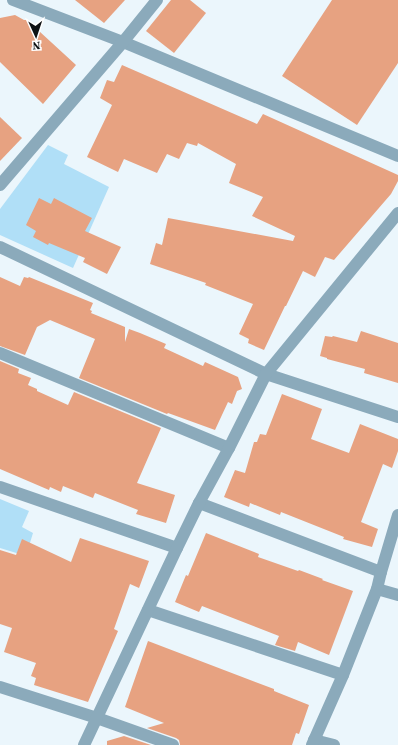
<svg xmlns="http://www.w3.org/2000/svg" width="398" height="745" font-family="'Source Serif 4',serif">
  <rect width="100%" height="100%" fill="#ebf6fc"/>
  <!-- green -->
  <g fill="#b0dff7">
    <path d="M 48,145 L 68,155 L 64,164 L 109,187 L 73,268 L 0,235 L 0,209 Z"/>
    <path d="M 0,499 L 29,511 L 22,527 L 33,533 L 26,556 L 0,548 Z"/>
  </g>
  <!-- building -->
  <g fill="#e7a281">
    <path d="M 75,0 L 125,0 L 104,23 Z"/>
    <path d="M 171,0 L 190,0 L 206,13 L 174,53 L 146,31 Z"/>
    <path d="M 332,0 L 398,0 L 398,63 L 357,125 L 282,76 Z"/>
    <path d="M 15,15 L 24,20 L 27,20 L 76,65 L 43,104 L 0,62 L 0,18 Z"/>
    <path d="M 122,65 L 257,124 L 263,114 L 398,175 L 398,181 L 391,194 L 334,260 L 325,257 L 315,277 L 303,271 L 286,306 L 285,306 L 264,350 L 248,343 L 249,339 L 239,334 L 253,304 L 205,285 L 206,283 L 150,264 L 156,243 L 162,245 L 168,218 L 293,241 L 295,236 L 252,216 L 263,197 L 229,183 L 236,164 L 198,143 L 197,146 L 187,143 L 179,159 L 167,154 L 157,173 L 124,159 L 118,172 L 87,157 L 112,105 L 100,98 L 107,80 L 114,82 Z"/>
    <path d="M 0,117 L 22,138 L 0,161 Z"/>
    <path d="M 39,198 L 51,204 L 54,198 L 92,218 L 85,231 L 121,247 L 107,274 L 83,262 L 85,258 L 49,243 L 48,245 L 33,237 L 36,231 L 26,225 Z"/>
    <path d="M 0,277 L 20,286 L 24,277 L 28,278 L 29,277 L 93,303 L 90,310 L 92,311 L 91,313 L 125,327 L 125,342 L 129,329 L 140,333 L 166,344 L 164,348 L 203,366 L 205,362 L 238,377 L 242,389 L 237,391 L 232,404 L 228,402 L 215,430 L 168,413 L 167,414 L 79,378 L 95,339 L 50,320 L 37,327 L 25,355 L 0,346 Z"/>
    <path d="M 361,331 L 398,343 L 398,383 L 364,373 L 365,369 L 327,359 L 327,358 L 320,356 L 325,336 L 332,337 L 333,336 L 357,342 Z"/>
    <path d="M 0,361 L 19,369 L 18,373 L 31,378 L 28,385 L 37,389 L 37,391 L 68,405 L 74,392 L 161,428 L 137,483 L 175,495 L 166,523 L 136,514 L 138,510 L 95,493 L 93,498 L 63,486 L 61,492 L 50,487 L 49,490 L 0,469 Z"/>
    <path d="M 282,394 L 322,409 L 311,439 L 349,453 L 360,424 L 398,439 L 398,451 L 392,468 L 383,464 L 361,522 L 378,529 L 372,547 L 343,539 L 344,537 L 281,512 L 280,515 L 250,503 L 249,507 L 224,497 L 235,470 L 245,473 L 254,442 L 257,442 L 260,434 L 266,435 Z"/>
    <path d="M 206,533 L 259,554 L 258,557 L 298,571 L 299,570 L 323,579 L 322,580 L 353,591 L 329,655 L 298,642 L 295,651 L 275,645 L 279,636 L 202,606 L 199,612 L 175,602 L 186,575 L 188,576 Z"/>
    <path d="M 80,538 L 149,561 L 139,588 L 130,584 L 114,629 L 118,631 L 88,702 L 34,685 L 36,678 L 31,676 L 36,663 L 4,652 L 12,628 L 0,624 L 0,550 L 16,555 L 22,539 L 71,562 Z"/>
    <path d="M 148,641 L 274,689 L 274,691 L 309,705 L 299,734 L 296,733 L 292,745 L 180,745 L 179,740 L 176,738 L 147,728 L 164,723 L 125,707 Z"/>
    <path d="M 124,736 L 151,745 L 107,745 L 107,741 Z"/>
  </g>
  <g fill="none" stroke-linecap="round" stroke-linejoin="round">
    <!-- street -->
    <g stroke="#8baabb" stroke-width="12">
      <path d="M 13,0 L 123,42 L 398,156"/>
      <path d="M 0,185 L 123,42 L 157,0"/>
      <path d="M 0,247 L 266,374 L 398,417"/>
      <path d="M 0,353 L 229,448"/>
      <path d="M 0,487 L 177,548"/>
      <path d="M 199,503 L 381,572"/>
      <path d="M 377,589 L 398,595"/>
      <path d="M 148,610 L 343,675"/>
      <path d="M 0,687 L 97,718 L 173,745"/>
      <path d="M 314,740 L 334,745"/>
      <path d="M 84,745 L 177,548 L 199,503 L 229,448 L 266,374 L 398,213"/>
      <path d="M 312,745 L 343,675 L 377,589 L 381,572 L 398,515"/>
    </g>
  </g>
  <!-- north arrow -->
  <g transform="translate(36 36) rotate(177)" stroke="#ffffff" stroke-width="3" paint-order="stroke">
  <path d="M0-3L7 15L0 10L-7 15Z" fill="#0e1214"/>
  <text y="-6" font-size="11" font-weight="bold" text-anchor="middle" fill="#0e1214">N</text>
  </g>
</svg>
